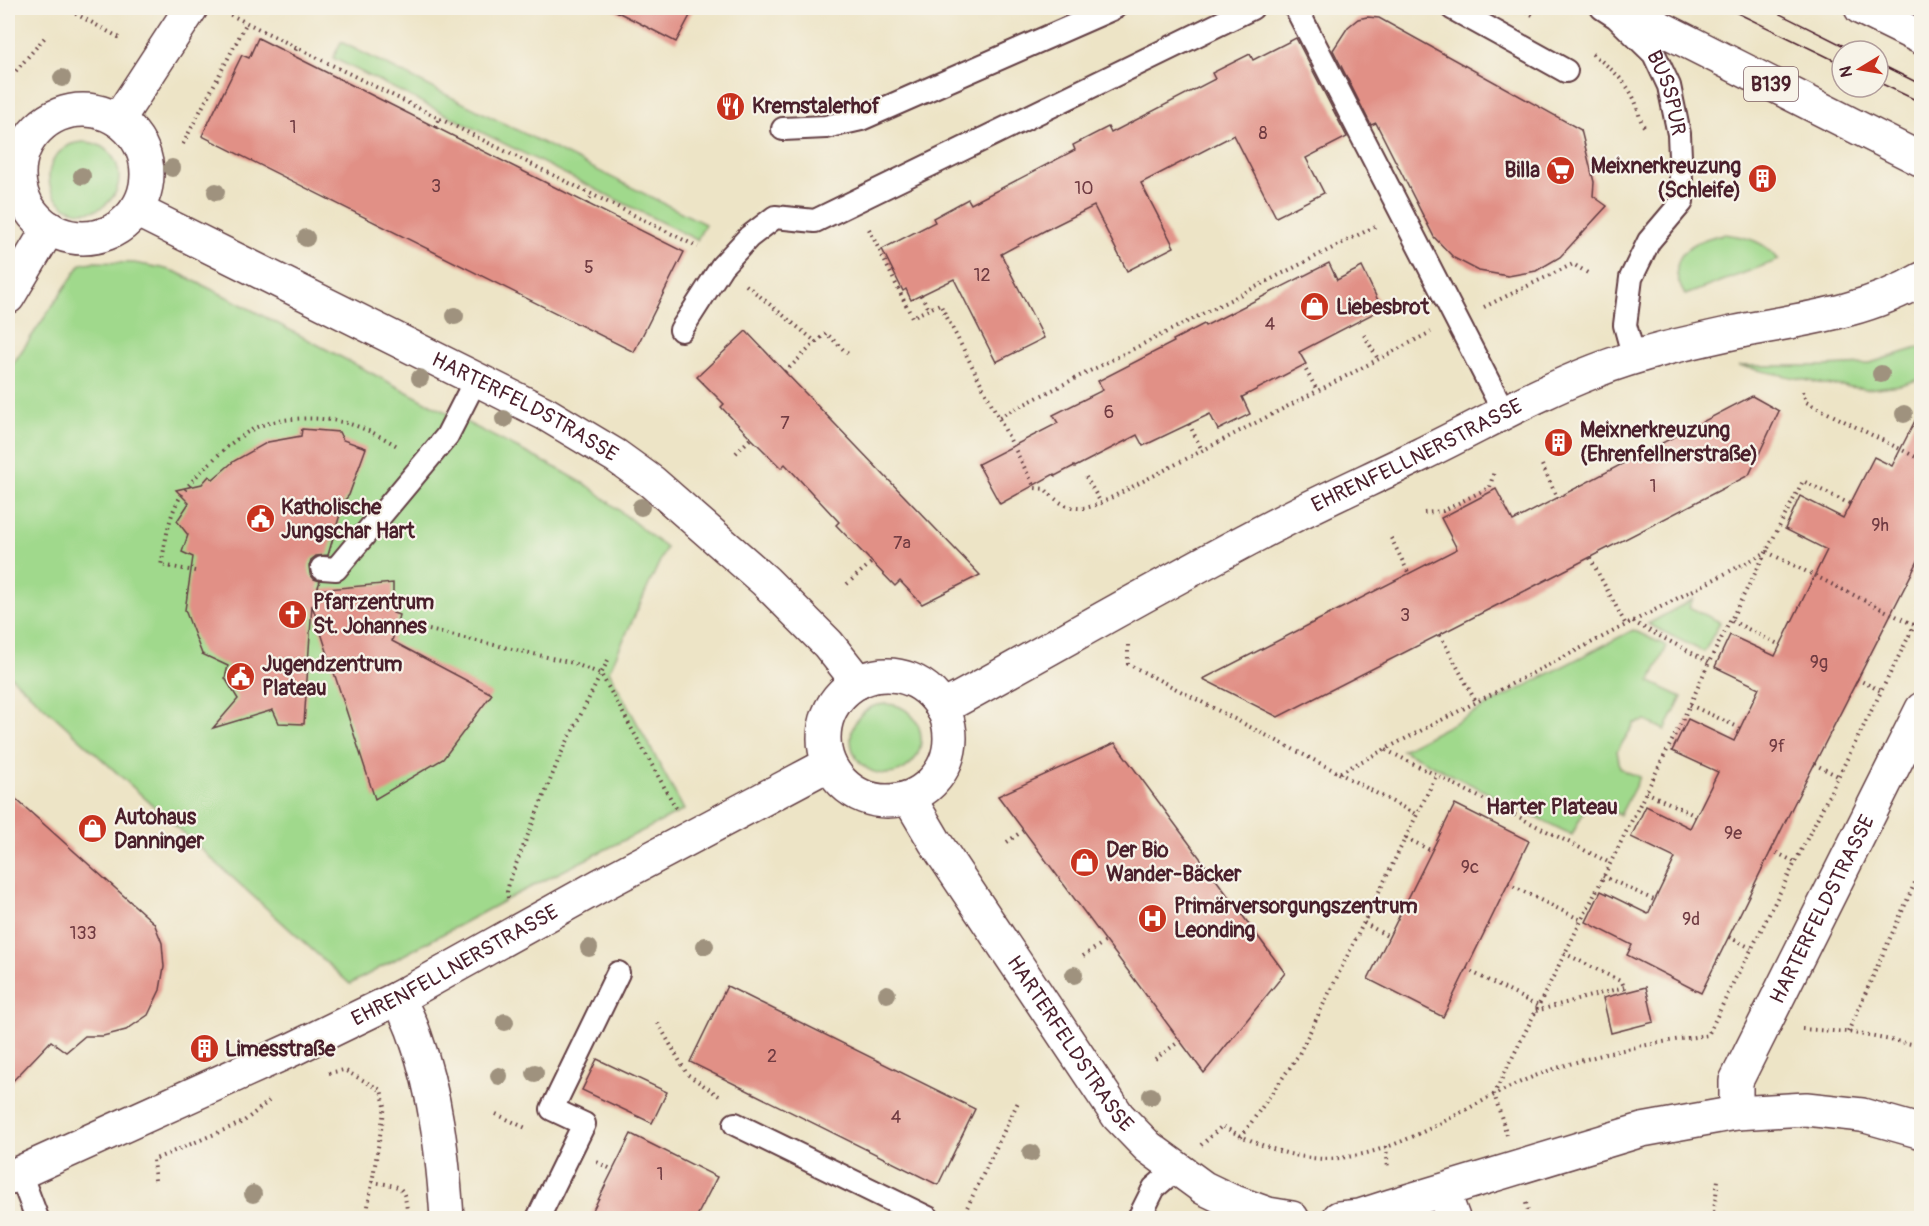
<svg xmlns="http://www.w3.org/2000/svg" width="1929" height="1226" font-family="Pangolin,sans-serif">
  <rect width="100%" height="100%" fill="#f7f3e8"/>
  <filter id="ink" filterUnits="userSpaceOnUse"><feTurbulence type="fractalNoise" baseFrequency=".0167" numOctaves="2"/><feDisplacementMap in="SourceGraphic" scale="12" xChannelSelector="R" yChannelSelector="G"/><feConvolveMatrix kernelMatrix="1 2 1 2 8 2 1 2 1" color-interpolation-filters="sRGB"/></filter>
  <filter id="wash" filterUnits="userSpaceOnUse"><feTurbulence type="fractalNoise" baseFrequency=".008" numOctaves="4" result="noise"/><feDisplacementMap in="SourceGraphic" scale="24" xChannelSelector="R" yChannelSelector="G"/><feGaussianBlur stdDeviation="1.35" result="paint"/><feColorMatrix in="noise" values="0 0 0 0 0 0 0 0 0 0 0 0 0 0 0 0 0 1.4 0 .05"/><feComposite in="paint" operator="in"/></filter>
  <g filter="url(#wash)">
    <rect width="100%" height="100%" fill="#ede4c6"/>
    <!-- green -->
    <g fill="#a0d98c" stroke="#757c5c" stroke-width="1.5">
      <path d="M 341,42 L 705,224 L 697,240 L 333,58 Z"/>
      <circle cx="84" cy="177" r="35"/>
      <path d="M 1724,234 C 1748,237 1764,241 1779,260 L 1685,295 C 1663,258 1689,241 1724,234 Z"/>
      <path d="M 92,262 L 134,263 L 162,268 L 176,272 L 229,298 L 430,404 L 562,471 L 590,487 L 666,548 L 609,671 L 684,810 L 515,895 L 350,984 L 8,674 L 8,371 L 81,264 Z"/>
      <path d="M 1921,347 L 1921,379 L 1900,385 L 1867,389 L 1824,384 L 1739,366 L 1825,366 L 1867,364 Z"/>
      <path d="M 1693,599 L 1689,607 L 1720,622 L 1704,652 L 1648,624 Z"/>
      <path d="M 1633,630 L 1667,646 L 1650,682 L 1682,697 L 1665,730 L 1646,721 L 1635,723 L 1617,751 L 1620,767 L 1626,772 L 1640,777 L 1620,815 L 1589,801 L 1572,835 L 1402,750 Z"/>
      <circle cx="886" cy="739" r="35"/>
    </g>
    <g id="blocks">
      <!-- building -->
      <g fill="#e19086">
        <path d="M 610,8 L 694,8 L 676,42 Z"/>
        <path d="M 1367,17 L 1379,18 L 1581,130 L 1594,182 L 1593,196 L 1607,206 L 1560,257 L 1536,271 L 1508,276 L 1479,271 L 1454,258 L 1434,237 L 1376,123 L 1371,125 L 1333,50 L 1348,27 L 1358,19 Z"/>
        <path d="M 258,38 L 684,252 L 634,352 L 202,136 L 242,55 L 249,58 Z"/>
        <path d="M 1296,38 L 1347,137 L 1306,158 L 1324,193 L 1276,217 L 1234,135 L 1141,183 L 1174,247 L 1127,271 L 1094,206 L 1046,230 L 1001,254 L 1044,338 L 996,362 L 954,279 L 911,300 L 906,289 L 903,291 L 882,249 L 935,222 L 933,218 L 968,199 L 971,204 L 1075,150 L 1073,145 L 1108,127 L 1111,133 L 1215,79 L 1212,73 L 1250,54 L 1253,60 Z"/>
        <path d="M 1329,263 L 1337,280 L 1362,267 L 1382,309 L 1299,352 L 1306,364 L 1242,397 L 1250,414 L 1218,430 L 1210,414 L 1143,446 L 1137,435 L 1075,467 L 1074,466 L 1055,476 L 1054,474 L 1000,504 L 978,464 L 1058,423 L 1053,415 L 1103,390 L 1098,381 L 1174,342 L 1173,340 L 1204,324 L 1205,326 Z"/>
        <path d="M 746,331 L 785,372 L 980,575 L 922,604 L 900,581 L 895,586 L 836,525 L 839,522 L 785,464 L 781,468 L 751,438 L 721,407 L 724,404 L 697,377 Z"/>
        <path d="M 1752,396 L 1779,411 L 1749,475 L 1519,594 L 1278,717 L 1203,679 L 1457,549 L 1441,518 L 1479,498 L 1496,489 L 1513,521 Z"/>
        <path d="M 1922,407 L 1922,553 L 1793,806 L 1701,993 L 1627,955 L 1632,945 L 1586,922 L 1601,891 L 1648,914 L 1675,858 L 1631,837 L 1646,806 L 1690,828 L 1718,772 L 1672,751 L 1688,719 L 1734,741 L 1759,688 L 1715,667 L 1730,635 L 1775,656 L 1827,550 L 1785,529 L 1800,496 L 1843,518 L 1874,457 L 1892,466 Z"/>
        <path d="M 302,429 L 339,432 L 343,440 L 366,448 L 349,495 L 344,501 L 328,555 L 316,556 L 311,560 L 309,566 L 310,574 L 314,579 L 320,581 L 317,590 L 393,583 L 393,613 L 399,615 L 392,641 L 492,694 L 443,759 L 375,799 L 312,605 L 304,724 L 279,723 L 273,710 L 213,728 L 238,699 L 225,678 L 228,666 L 202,654 L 185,610 L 193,557 L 182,552 L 188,535 L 177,521 L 189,503 L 176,490 L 202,484 L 209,476 L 213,479 L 234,461 L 268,442 L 301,436 Z"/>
        <path d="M 1115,743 L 1285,973 L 1204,1073 L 998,796 Z"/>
        <path d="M 8,792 L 154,923 L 162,943 L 164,967 L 160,990 L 148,1015 L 126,1030 L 103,1036 L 85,1036 L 66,1052 L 51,1041 L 8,1086 Z"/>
        <path d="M 1455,804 L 1529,841 L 1443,1017 L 1368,979 Z"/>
        <path d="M 727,986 L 975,1109 L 938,1185 L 690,1062 Z"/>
        <path d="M 1646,987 L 1654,1022 L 1611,1033 L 1603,998 Z"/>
        <path d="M 597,1059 L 667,1092 L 652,1123 L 582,1090 Z"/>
        <path d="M 631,1134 L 717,1177 L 696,1218 L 589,1218 Z"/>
      </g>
    </g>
  </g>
  <g filter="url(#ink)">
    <use href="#blocks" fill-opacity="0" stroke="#623d42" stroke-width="1.5"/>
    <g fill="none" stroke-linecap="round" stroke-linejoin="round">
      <defs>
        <g id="lane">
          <path d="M 1296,8 L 1504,412"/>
          <path d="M 1452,8 L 1566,71"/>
          <path id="s1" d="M 1602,8 L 1616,17 L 1654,54 L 1669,86 L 1679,134 L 1682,202 L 1649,241 L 1631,278 L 1625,325 L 1634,358"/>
          <path d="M 783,129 L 826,127 L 861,119 L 1114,8"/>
          <path d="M 681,330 L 722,266 L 749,237 L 775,217 L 815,221 L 1252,8"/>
          <path d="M 322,568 L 336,569 L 447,436 L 476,379"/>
          <path d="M 735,1124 L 928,1218"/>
          <path d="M 20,1173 L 37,1218"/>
          <path d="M 538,1218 L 584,1124 L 552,1109 L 618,973"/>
          <path d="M 1139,1218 L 1154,1188 L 1177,1168"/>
        </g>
        <g id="street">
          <circle cx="887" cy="738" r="63"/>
          <path id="s2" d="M 942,708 C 1056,646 1168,580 1283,521 C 1328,498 1375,477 1420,455 C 1478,427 1535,394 1595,371 C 1643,352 1696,341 1746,330 C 1806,319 1868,311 1922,279"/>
          <path id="s3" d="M 909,798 L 935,842 L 1118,1116 L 1148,1147 L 1204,1188 L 1229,1200 L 1268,1214 L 1292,1218"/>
          <path d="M 398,998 C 404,1010 411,1023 415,1036 C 436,1094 443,1157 447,1218"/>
          <path id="s4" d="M 1736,1113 L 1736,1081 L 1922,709"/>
          <path id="s5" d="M 8,1178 L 293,1049 L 398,998 L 601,885 L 829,764"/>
          <path d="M 1443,1191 L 1453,1218"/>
          <path d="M 1339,1218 L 1360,1216 L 1391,1206 L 1642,1130 L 1736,1113 L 1806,1109 L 1862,1115 L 1922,1132"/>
        </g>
        <g id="secondary">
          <circle cx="83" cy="174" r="64"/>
          <path d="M 118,120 L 191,8"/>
          <path id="s6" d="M 136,210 L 476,379 L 546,414 L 616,456 L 652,482 L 765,581 L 828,644 L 858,682"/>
          <path d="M 8,297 L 49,228"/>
        </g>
        <g id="primary">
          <path d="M 1621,8 L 1922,160"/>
          <path d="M 1861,8 L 1922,38"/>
        </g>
      </defs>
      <!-- lane casing -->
      <use href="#lane" stroke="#623d42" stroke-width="26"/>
      <!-- street casing -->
      <use href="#street" stroke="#623d42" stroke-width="36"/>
      <!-- secondary casing -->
      <use href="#secondary" stroke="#623d42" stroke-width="36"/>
      <!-- primary casing -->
      <use href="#primary" stroke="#623d42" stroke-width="36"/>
      <!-- path -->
      <g stroke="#623d42" stroke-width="4" stroke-dasharray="1.5 4.5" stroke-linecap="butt">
        <path d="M 65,8 L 120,38"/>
        <path d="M 1521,8 L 1536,17"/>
        <path d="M 225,12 L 698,247"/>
        <path d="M 1592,54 C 1609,66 1627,82 1635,101 C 1639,111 1639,121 1646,129"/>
        <path d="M 293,56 L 297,47"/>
        <path d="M 8,80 L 46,36"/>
        <path d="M 435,127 L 439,118"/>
        <path d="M 183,144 L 247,22"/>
        <path d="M 587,204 L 592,194"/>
        <path d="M 869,229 L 912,317 L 940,304 L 1035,488 L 1045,489 C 1062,508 1078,513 1101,503 L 1431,332"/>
        <path d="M 746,285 L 816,342 L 826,333 L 848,354"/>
        <path d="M 921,295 L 929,309"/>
        <path d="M 1484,307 L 1573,264 L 1591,275"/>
        <path d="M 1364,335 L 1378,359"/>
        <path d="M 1303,365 L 1317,390"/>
        <path d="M 785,372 L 816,342"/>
        <path d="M 1803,391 L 1806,402 L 1922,460"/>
        <path d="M 999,417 L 1376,226"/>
        <path d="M 1189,424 L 1202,450"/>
        <path d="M 736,453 L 751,438"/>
        <path d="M 1542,465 L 1557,497"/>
        <path d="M 1086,477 L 1101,503"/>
        <path d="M 1424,513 L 1443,511 L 1490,487 L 1494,471"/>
        <path d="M 1391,538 L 1409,574"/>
        <path d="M 1590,558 L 1626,625"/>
        <path d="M 195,571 L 161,565 C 165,546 167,525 175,507 C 183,489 198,474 212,461 C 225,448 239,436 255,428 C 281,416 323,416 350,424 C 367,429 384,438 399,447"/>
        <path d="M 847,584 L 872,562"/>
        <path d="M 1732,621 L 1780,645"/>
        <path d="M 1633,622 L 1709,662"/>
        <path d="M 429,630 L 573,663 L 601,674 L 676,808"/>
        <path d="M 1440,635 L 1476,702"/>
        <path d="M 1128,645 L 1128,664 L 1339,773 L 1767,552 L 1922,629"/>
        <path d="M 1857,679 L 1881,691"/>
        <path d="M 1690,705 L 1740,728"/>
        <path d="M 1386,750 L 1610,863"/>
        <path d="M 1814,764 L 1838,776"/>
        <path d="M 1339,773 L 1417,815"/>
        <path d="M 1646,792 L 1696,816"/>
        <path d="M 1406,838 L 1432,851"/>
        <path d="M 1007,842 L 1024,830"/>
        <path d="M 1771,850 L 1795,862"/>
        <path d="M 1603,876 L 1654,900"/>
        <path d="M 1508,884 L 1581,920"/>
        <path d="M 508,898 L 507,892 L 510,879 L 560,756 L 608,660"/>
        <path d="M 1364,923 L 1389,937"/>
        <path d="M 1729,937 L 1751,948"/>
        <path d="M 1564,953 L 1622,982 L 1626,992"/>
        <path d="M 1083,956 L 1106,941"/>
        <path d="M 1466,969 L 1538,1006"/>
        <path d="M 1536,1011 L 1624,987"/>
        <path d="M 658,1023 L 687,1074 L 722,1098"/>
        <path d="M 1802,1029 L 1848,1032 L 1922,1046"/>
        <path d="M 1848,1032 L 1922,867"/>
        <path d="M 1155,1059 L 1180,1041"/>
        <path d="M 329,1073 L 344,1070 L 381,1090 L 385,1106 L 366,1218"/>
        <path d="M 496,1114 L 528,1129"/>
        <path d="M 1507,1135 L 1494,1094 L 1690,705 L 1709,662 L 1803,481 L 1850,504"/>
        <path d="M 1241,1137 L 1298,1056 L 1436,776"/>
        <path d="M 1201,1145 L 1222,1126 C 1254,1144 1300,1163 1339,1158 C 1410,1151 1474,1099 1540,1074 C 1594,1054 1651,1043 1708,1035 L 1735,979 L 1747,958 L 1922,610"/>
        <path d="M 1386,1146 L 1388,1169"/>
        <path d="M 597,1162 L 613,1170"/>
        <path d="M 155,1180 L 153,1160 L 243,1122 L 269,1101"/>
        <path d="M 372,1182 C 405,1187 404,1185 408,1218"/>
        <path d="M 1526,1203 L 1530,1218"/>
        <path d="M 962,1218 L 1019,1100"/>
        <path d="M 1713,1218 L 1718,1180"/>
      </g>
      <!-- lane -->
      <use href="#lane" stroke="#fff" stroke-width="22"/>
      <!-- street -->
      <use href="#street" stroke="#fff" stroke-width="33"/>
      <!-- secondary -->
      <use href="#secondary" stroke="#fff" stroke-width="33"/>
      <!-- primary -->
      <use href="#primary" stroke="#fff" stroke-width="33"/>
      <!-- tram -->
      <g stroke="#4a1f2b" stroke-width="1.5">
        <path d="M 1727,8 L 1842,64"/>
        <path d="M 1768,8 L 1854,51"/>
        <path d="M 1878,63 L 1922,85"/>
        <path d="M 1878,82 L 1922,103"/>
      </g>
    </g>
    <!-- trees -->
    <g fill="#9f927e">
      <circle cx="62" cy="78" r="9"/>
      <circle cx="172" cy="168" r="9"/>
      <circle cx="82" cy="176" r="9"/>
      <circle cx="216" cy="192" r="9"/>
      <circle cx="306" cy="238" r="9"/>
      <circle cx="455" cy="316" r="9"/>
      <circle cx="1881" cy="374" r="9"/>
      <circle cx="420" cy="378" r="9"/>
      <circle cx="1904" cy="414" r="9"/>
      <circle cx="504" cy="419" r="9"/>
      <circle cx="641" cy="507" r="9"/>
      <circle cx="705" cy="946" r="9"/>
      <circle cx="589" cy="948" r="9"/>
      <circle cx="1074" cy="975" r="9"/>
      <circle cx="887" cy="994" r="9"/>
      <circle cx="505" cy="1022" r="9"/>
      <circle cx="535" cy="1073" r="9"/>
      <circle cx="499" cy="1076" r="9"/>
      <circle cx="1151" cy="1096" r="9"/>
      <circle cx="1031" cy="1153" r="9"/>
      <circle cx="253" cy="1194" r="9"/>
    </g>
  </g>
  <!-- icons -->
  <defs>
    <symbol id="restaurant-disc" viewBox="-11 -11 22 22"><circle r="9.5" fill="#c8321e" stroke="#f7f3e8"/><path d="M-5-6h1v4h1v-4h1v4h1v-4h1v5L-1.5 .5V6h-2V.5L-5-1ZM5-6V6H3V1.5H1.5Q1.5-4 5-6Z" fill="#fff"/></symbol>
    <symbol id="supermarket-disc" viewBox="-11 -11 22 22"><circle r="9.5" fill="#c8321e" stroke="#f7f3e8"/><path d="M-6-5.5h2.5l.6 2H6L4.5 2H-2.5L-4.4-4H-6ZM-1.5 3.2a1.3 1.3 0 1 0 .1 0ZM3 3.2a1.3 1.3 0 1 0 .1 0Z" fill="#fff"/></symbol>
    <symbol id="building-disc" viewBox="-11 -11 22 22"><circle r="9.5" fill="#c8321e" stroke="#f7f3e8"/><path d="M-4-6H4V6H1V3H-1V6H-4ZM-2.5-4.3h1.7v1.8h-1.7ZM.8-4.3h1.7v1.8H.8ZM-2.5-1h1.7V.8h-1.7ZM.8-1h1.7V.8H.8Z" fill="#fff"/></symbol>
    <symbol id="shop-disc" viewBox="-11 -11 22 22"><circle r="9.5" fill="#c8321e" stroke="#f7f3e8"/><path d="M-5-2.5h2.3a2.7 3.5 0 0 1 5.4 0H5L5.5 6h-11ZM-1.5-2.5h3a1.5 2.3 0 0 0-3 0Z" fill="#fff"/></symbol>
    <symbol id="civic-disc" viewBox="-11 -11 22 22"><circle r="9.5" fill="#c8321e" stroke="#f7f3e8"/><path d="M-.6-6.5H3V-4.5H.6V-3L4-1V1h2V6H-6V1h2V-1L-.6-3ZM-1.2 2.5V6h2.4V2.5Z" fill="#fff"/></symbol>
    <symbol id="church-disc" viewBox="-11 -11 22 22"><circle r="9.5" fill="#c8321e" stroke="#f7f3e8"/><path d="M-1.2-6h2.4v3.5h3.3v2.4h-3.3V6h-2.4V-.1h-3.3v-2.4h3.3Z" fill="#fff"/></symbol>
    <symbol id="hospital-disc" viewBox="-11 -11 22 22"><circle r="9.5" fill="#c8321e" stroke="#f7f3e8"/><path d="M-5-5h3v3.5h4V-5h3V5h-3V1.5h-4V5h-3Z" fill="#fff"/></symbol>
  </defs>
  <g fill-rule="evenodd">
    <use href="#restaurant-disc" x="714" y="90" width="33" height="33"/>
    <use href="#supermarket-disc" x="1544" y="154" width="33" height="33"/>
    <use href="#building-disc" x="1746" y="162" width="33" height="33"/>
    <use href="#shop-disc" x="1298" y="290" width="33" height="33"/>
    <use href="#building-disc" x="1542" y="426" width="33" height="33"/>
    <use href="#civic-disc" x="244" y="502" width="33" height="33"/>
    <use href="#church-disc" x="276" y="598" width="33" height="33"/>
    <use href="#civic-disc" x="224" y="660" width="33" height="33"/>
    <use href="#shop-disc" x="76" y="812" width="33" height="33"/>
    <use href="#shop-disc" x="1068" y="846" width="33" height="33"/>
    <use href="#hospital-disc" x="1136" y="902" width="33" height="33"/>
    <use href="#building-disc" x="188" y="1032" width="33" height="33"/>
  </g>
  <g text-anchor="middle" stroke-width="4.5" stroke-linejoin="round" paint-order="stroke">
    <!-- number labels -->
    <g font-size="18" fill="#703b42">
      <text x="293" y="133">1</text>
      <text x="1263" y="139">8</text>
      <text x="436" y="192">3</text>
      <text x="1084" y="194">10</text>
      <text x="589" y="273">5</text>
      <text x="982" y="281">12</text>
      <text x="1270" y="330">4</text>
      <text x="1109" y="418">6</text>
      <text x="785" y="429">7</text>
      <text x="1653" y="492">1</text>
      <text x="1880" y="531">9h</text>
      <text x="902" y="549">7a</text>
      <text x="1405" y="621">3</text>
      <text x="1819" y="668">9g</text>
      <text x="1777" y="752">9f</text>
      <text x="1733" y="839">9e</text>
      <text x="1470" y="873">9c</text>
      <text x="1691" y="925">9d</text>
      <text x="83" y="939">133</text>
      <text x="772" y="1062">2</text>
      <text x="896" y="1123">4</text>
      <text x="660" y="1180">1</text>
    </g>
    <!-- shield labels -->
    <rect fill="#f7f3e8" stroke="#7e5f64" stroke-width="1.5" x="1744" y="67" width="54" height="34" rx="4.5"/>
    <g font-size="20" font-weight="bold" fill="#4a1f2b">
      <text x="1771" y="91">B139</text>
    </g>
    <!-- street labels -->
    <g font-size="21" fill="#4a1f2b" stroke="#f7f3e8">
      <text dy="7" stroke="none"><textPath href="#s1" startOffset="111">BUSSPUR</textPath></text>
      <text dy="7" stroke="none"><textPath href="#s6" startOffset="436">HARTERFELDSTRASSE</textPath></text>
      <text dy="7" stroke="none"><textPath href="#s2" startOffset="538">EHRENFELLNERSTRASSE</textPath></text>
      <text dy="7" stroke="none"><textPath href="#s4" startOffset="224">HARTERFELDSTRASSE</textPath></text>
      <text dy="7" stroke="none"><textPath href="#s5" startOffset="495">EHRENFELLNERSTRASSE</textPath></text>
      <text dy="7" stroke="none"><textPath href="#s3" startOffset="294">HARTERFELDSTRASSE</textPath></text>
    </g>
    <!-- poi labels -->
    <g font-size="21" font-weight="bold" fill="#4a1f2b" stroke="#f7f3e8" text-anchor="start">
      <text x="752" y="113">Kremstalerhof</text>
      <text x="1741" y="173" text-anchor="end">Meixnerkreuzung<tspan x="1741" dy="24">(Schleife)</tspan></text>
      <text x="1540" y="177" text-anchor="end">Billa</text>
      <text x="1336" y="314">Liebesbrot</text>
      <text x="1580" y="437">Meixnerkreuzung<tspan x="1580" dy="24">(Ehrenfellnerstraße)</tspan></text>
      <text x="281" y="514">Katholische<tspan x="281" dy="24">Jungschar Hart</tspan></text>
      <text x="313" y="609">Pfarrzentrum<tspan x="313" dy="24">St. Johannes</tspan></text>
      <text x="262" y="671">Jugendzentrum<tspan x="262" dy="24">Plateau</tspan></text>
      <text x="114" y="824">Autohaus<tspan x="114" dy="24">Danninger</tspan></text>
      <text x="1106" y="857">Der Bio<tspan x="1106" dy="24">Wander-Bäcker</tspan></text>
      <text x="1174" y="913">Primärversorgungszentrum<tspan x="1174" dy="24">Leonding</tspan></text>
      <text x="225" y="1056">Limesstraße</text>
    </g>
    <!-- neighbourhood labels -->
    <g font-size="22" font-weight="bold" fill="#4a1f2b" stroke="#f7f3e8">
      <text x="1552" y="814">Harter Plateau</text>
    </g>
  </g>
  <!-- margin -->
  <rect width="1929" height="1226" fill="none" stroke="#f7f3e8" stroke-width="30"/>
  <!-- north arrow -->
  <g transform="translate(1860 69) rotate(259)"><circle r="28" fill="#f7f3e8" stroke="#b29e9c" stroke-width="1.5"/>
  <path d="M0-4.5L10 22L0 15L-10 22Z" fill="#c8321e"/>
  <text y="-9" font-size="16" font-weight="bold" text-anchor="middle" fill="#4a1f2b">N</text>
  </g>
</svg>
